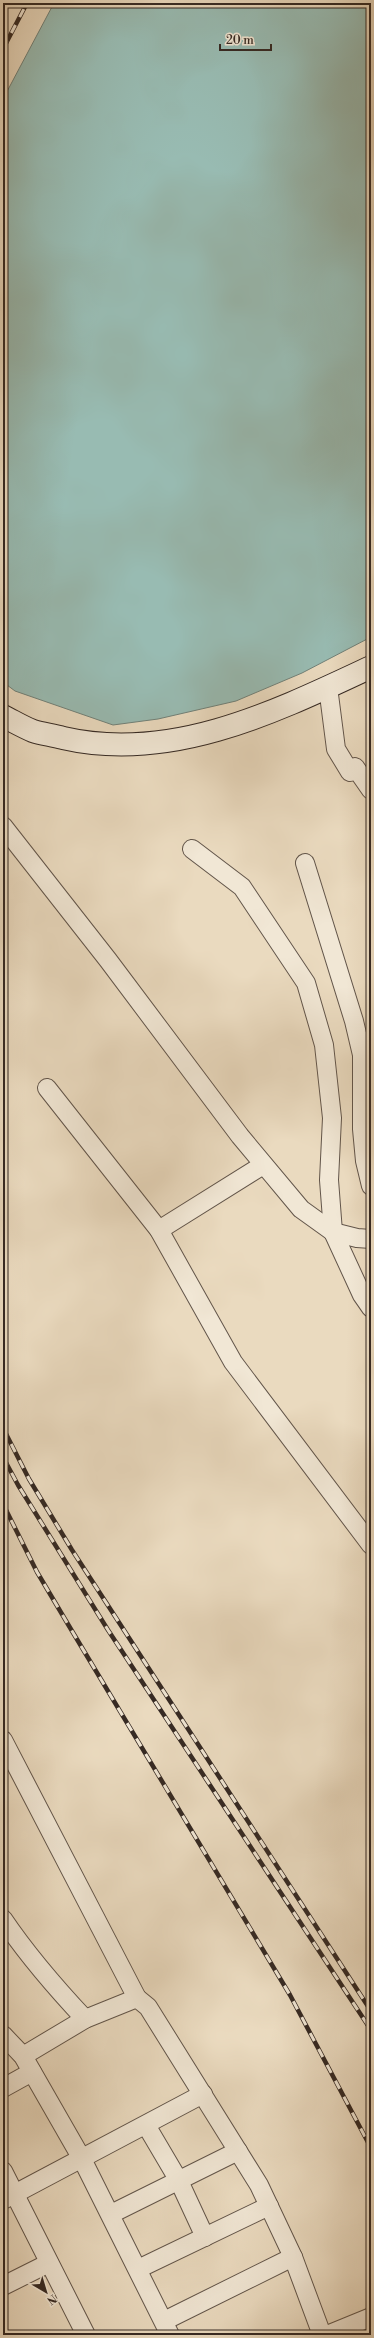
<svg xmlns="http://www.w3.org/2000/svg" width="374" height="2338" font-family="'Libre Bodoni',serif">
  <rect width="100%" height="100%" fill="#eadabf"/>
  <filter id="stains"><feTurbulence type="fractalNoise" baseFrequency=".005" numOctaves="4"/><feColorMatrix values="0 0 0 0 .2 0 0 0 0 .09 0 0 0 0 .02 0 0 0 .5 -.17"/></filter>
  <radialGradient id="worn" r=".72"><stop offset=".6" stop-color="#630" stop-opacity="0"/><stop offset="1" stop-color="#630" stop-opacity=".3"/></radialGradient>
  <!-- water -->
  <path fill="#98bbb2" stroke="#708179" d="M 54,3 L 371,3 L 371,637 L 302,673 L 236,701 L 158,719 L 113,725 L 15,691 L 3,682 L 3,99 Z"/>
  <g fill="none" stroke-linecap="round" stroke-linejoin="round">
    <defs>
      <g id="minor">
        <path d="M 328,687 L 336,749 L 350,772"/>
        <path d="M 355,767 L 371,790"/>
        <path d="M 3,826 L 108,960 L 240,1136 L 301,1209 L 333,1232 L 357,1238 L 371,1239"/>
        <path d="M 192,849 L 242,887 L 306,983 L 324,1045 L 332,1118 L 329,1180 L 333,1232 L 362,1295 L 371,1308"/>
        <path d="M 305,863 L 354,1021 L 362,1055 L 362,1129 L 365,1161 L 371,1186"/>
        <path d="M 47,1088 L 159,1230 L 233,1362 L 371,1545"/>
        <path d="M 159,1230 L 263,1165"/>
        <path d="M 3,1740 L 137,1998"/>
        <path d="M 3,1919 C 28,1956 55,1987 85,2019"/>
        <path d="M 3,2035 L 23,2056 L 82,2159 L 170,2335"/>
        <path d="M 23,2056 L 85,2019 L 137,1998 L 148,2007 L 259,2185 L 293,2257 L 322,2335"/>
        <path d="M 3,2088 L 32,2072"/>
        <path d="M 146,2125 L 179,2181 L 205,2237"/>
        <path d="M 3,2171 L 86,2335"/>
        <path d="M 3,2200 L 203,2094"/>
        <path d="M 111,2214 L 238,2151"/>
        <path d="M 138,2269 L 269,2206"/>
        <path d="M 3,2286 L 49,2263"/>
        <path d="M 164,2321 L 293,2257"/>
        <path d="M 327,2335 L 371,2317"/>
      </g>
      <path id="secondary" d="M 3,716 C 13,721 23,727 33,731 C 42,734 53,735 63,738 C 171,763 275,712 371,667"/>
    </defs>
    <!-- minor casing -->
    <use href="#minor" stroke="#62554a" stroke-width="20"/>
    <!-- secondary casing -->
    <use href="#secondary" stroke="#352923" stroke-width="24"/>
    <!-- minor -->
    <use href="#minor" stroke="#f1e7d5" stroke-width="18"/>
    <!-- secondary -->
    <use href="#secondary" stroke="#f1e7d5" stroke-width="22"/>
    <defs>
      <g id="rail">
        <path d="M 3,12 L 8,3"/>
        <path d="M 3,49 L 27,3"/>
        <path d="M 3,1428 L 29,1479 L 72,1550 L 371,2011"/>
        <path d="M 3,1457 L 18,1485 L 108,1630 L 371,2030"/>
        <path d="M 3,1504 L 37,1572 L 72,1631 L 290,1995 L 371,2148"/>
      </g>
    </defs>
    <!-- rail casing -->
    <use href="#rail" stroke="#352923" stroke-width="4.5"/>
    <!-- rail -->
    <use href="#rail" stroke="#f1e7d5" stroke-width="3" stroke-dasharray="9" stroke-linecap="butt"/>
  </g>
  <!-- margin -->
  <rect width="374" height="2338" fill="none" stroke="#eadabf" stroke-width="16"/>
  <rect x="4" y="4" width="366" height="2330" fill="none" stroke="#352923" stroke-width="2"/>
  <rect x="8" y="8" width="358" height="2322" fill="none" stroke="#352923"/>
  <!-- north arrow -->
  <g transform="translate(46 2292) rotate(142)" stroke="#f1e7d5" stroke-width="3" paint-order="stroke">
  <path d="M0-3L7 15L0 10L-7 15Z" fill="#352923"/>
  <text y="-6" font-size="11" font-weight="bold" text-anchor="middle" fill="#352923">N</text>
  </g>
  <!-- scale -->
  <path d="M220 44v6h51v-6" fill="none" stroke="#352923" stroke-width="2"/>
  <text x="226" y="44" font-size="12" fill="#352923" stroke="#f1e7d5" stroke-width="3" paint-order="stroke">20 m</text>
  <rect width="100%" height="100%" filter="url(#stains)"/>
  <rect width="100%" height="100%" fill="url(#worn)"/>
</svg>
